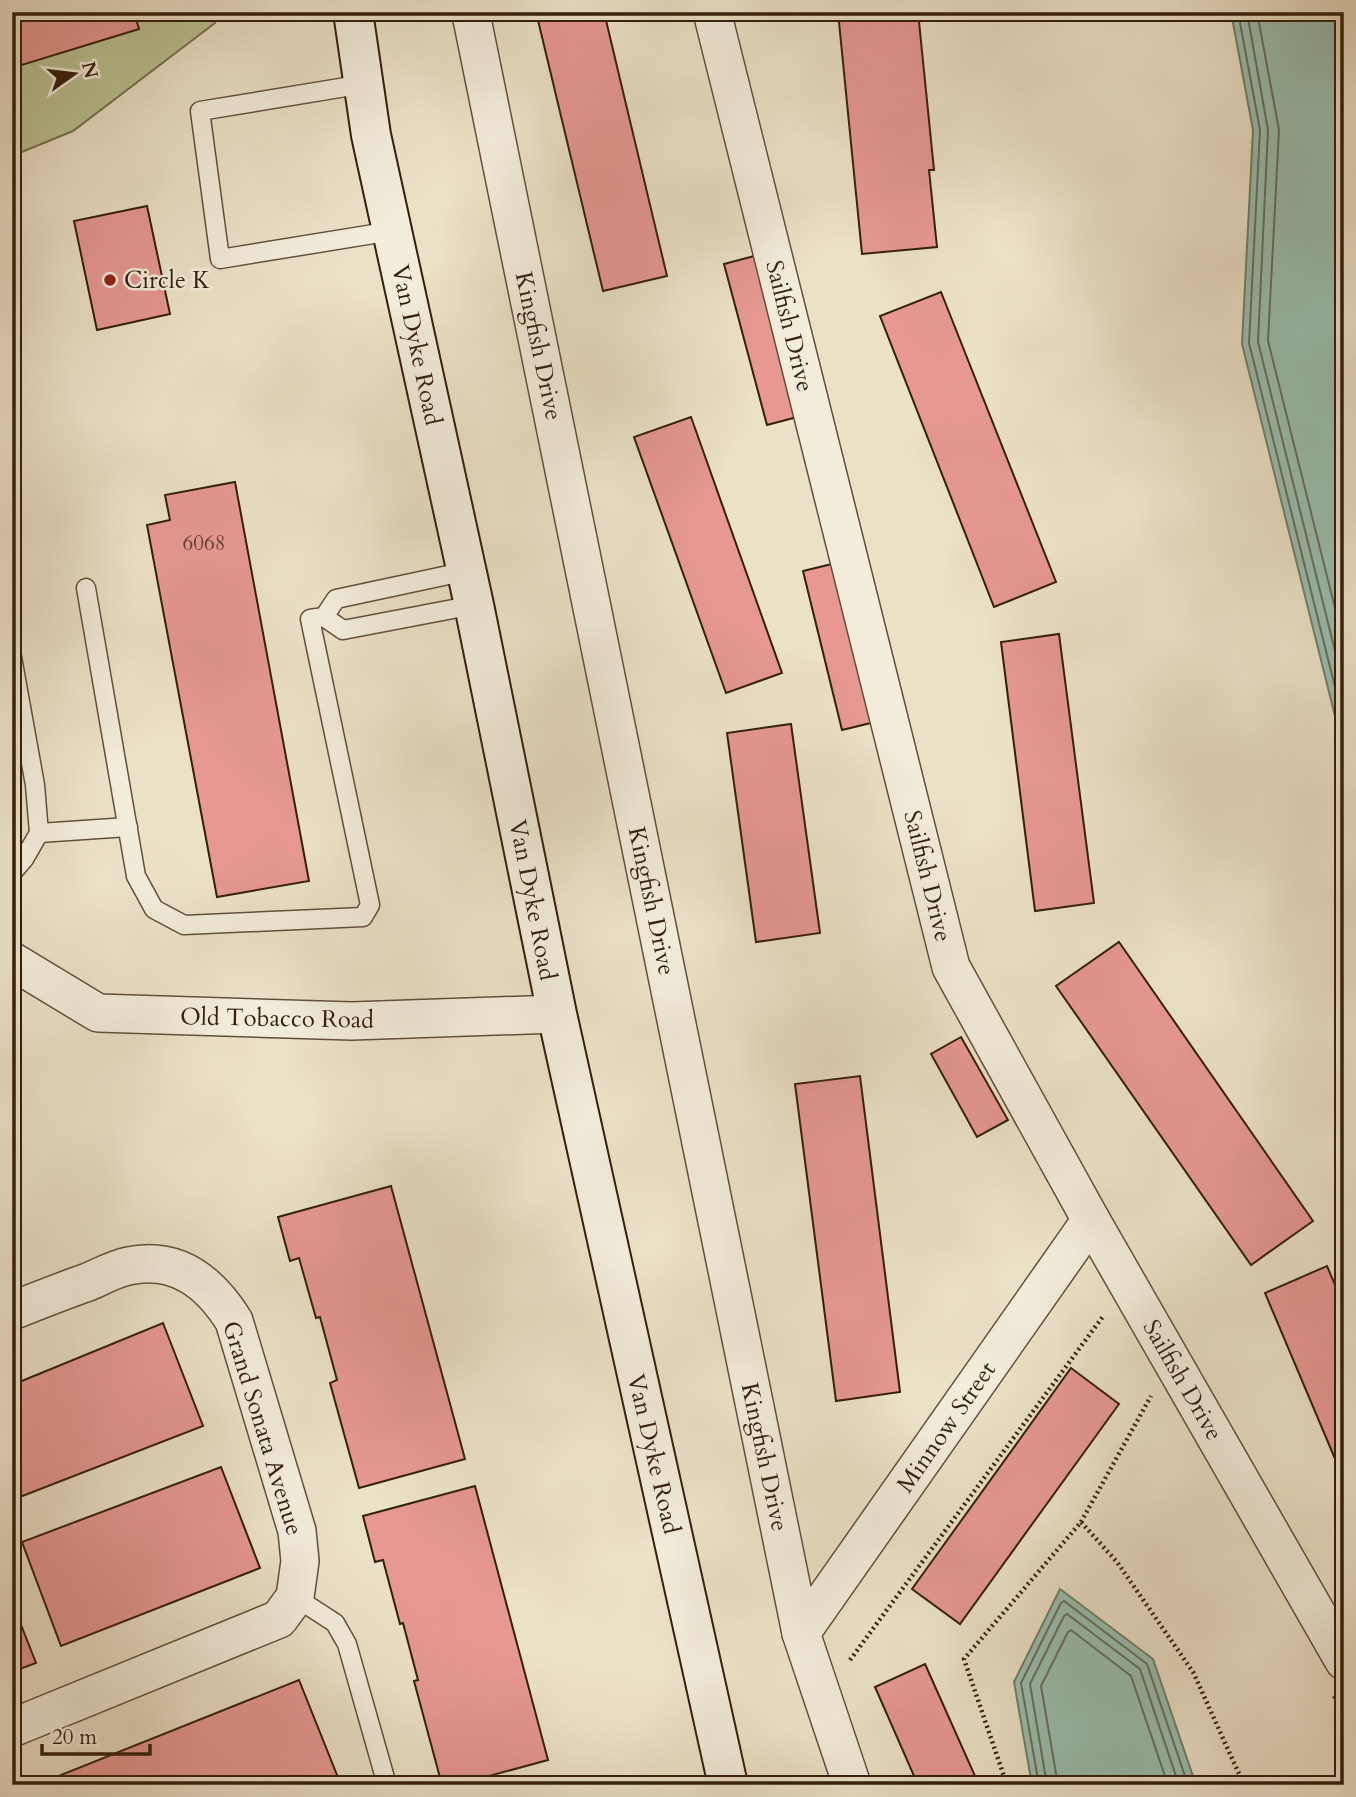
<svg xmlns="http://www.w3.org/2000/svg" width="1356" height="1797" font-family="Cardo,serif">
  <rect width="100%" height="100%" fill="#ebe1c7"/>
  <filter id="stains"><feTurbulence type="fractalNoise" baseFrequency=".00286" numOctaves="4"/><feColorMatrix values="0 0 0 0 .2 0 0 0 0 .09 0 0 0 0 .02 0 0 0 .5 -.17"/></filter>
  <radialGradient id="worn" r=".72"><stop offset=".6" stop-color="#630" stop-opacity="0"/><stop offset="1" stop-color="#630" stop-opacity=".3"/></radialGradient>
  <!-- green -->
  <path fill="#bac293" stroke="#777050" stroke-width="2" d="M 12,12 L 219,12 L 215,23 L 73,131 L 12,156 Z"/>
  <!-- water -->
  <g fill="#99beaf" stroke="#717e6e" stroke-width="2">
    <path d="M 1231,12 L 1344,12 L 1344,752 L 1242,344 L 1253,130 Z"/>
    <path d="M 1060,1589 L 1153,1659 L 1196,1785 L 1032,1785 L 1014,1682 Z"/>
  </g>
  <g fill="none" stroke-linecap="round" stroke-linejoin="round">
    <!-- shore -->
    <g stroke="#666e5e" stroke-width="2">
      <path d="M 1238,12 L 1260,130 L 1249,343 L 1344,723"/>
      <path d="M 1247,12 L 1268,130 L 1258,342 L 1344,687"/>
      <path d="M 1257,12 L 1279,130 L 1268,341 L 1344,644"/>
      <path d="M 1039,1785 L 1021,1683 L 1061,1603 L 1064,1601 L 1147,1664 L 1188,1785"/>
      <path d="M 1047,1785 L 1030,1684 L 1064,1616 L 1067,1614 L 1140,1669 L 1179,1785"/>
      <path d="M 1058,1785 L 1041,1686 L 1068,1632 L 1071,1630 L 1131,1676 L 1168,1785"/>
    </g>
  </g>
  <!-- building -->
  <g fill="#e69891" stroke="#341e0c" stroke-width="2">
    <path d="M 12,12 L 134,12 L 139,29 L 12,68 Z"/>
    <path d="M 536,12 L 604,12 L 667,276 L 603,291 Z"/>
    <path d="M 838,12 L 918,12 L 934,170 L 929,170 L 937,247 L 862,254 Z"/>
    <path d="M 147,206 L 170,314 L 97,330 L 74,221 Z"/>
    <path d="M 758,255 L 801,416 L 767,425 L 724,264 Z"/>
    <path d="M 941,292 L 1056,582 L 994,607 L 880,316 Z"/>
    <path d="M 691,417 L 782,673 L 726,693 L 634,437 Z"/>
    <path d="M 235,482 L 309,881 L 217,897 L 147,525 L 170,520 L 165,495 Z"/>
    <path d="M 836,563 L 875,722 L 842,730 L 803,571 Z"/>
    <path d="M 1059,634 L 1094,903 L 1035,911 L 1001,642 Z"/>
    <path d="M 791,724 L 820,933 L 756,942 L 727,733 Z"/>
    <path d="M 1119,942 L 1313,1221 L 1251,1265 L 1056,986 Z"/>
    <path d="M 961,1037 L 1008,1120 L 977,1137 L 931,1054 Z"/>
    <path d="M 860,1076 L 900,1392 L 836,1401 L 795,1084 Z"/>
    <path d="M 391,1186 L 465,1459 L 359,1488 L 330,1383 L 337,1380 L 320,1317 L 316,1318 L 299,1258 L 290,1261 L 278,1217 Z"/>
    <path d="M 1327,1266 L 1344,1306 L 1344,1480 L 1265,1293 Z"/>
    <path d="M 163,1323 L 203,1426 L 12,1500 L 12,1385 Z"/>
    <path d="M 1071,1368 L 1119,1404 L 960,1624 L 912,1589 Z"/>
    <path d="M 221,1467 L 260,1568 L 61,1646 L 22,1542 Z"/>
    <path d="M 475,1486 L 548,1760 L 456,1785 L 442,1785 L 414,1681 L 418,1680 L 403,1623 L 400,1624 L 383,1560 L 375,1562 L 363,1516 Z"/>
    <path d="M 12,1602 L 36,1663 L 12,1672 Z"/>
    <path d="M 925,1664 L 979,1785 L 918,1785 L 875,1687 Z"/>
    <path d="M 299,1680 L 341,1785 L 36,1785 Z"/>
  </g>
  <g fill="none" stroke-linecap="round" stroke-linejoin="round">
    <defs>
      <g id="lane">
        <path d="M 364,84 L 200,111 L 220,259 L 392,231"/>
        <path d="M 86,588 L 136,876 L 154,909 L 184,925 L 363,917 L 370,905 L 310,619 L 324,617 L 336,599 L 467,571"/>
        <path d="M 324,617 L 343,630 L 474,605"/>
        <path d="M 12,657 L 35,785 L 39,833 L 24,859 L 12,873"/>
        <path d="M 39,833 L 128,827"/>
        <path d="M 295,1597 L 335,1623 L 347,1644 L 387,1785"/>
      </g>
      <g id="street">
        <path d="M 473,12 L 472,19 L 801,1633 L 852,1785"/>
        <path d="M 712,12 L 951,967 L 1091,1220 L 1344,1661"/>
        <path d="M 12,961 L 98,1013 L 352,1021 L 557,1014"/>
        <path d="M 12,1311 C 37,1301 62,1291 88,1282 C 100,1277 114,1269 128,1266 C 176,1256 209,1281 234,1321 L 297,1531 L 300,1561 L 295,1597 L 279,1619 L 12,1728"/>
        <path d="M 801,1633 L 1091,1220"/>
      </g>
      <path id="secondary" d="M 353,12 L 371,135 L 474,605 L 557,1014 L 728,1785"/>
    </defs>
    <!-- lane casing -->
    <use href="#lane" stroke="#624f3b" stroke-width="21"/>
    <!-- street casing -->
    <use href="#street" stroke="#624f3b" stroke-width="40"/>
    <!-- secondary casing -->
    <use href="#secondary" stroke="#341e0c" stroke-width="42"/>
    <!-- path -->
    <g stroke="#341e0c" stroke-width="4.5" stroke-dasharray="2 3.5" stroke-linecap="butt">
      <path d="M 1081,1522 L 1151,1396"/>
      <path d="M 850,1660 L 1104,1315"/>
      <path d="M 1334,1696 L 1344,1713"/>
      <path d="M 1007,1785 L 964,1659 L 1081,1522 L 1117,1562 L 1193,1672 L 1244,1785"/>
    </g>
    <!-- lane -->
    <use href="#lane" stroke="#f2ecdb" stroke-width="18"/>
    <!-- street -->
    <use href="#street" stroke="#f2ecdb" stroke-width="37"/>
    <!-- secondary -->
    <use href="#secondary" stroke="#f2ecdb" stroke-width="38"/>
  </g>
  <!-- markers -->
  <circle fill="#8f2418" stroke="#f2ecdb" stroke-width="2.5" cx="110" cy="280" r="7"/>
  <g text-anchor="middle" stroke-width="5" stroke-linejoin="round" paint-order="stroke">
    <!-- number labels -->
    <g font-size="21" fill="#603c2d">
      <text x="204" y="550">6068</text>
    </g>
    <!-- poi labels -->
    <g font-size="24" fill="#341e0c" stroke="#f2ecdb" text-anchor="start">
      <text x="124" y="288">Circle K</text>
    </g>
    <!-- street labels -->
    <g font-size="24" fill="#341e0c" stroke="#f2ecdb">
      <text transform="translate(790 326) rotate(76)" y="8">Sailfish Drive</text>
      <text transform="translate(417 345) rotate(78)" y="8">Van Dyke Road</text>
      <text transform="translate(539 346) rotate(78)" y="8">Kingfish Drive</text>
      <text transform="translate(928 876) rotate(76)" y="8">Sailfish Drive</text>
      <text transform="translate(533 900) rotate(79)" y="8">Van Dyke Road</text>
      <text transform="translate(652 901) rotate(78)" y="8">Kingfish Drive</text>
      <text transform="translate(277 1018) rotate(1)" y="8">Old Tobacco Road</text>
      <text transform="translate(1183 1380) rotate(60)" y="8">Sailfish Drive</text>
      <text transform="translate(946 1427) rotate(-55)" y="8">Minnow Street</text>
      <text transform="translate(263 1428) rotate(73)" y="8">Grand Sonata Avenue</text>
      <text transform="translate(654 1454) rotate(77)" y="8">Van Dyke Road</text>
      <text transform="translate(765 1457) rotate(78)" y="8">Kingfish Drive</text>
    </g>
  </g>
  <!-- margin -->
  <rect width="1356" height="1797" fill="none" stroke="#ebe1c7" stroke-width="42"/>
  <rect x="14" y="14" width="1328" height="1769" fill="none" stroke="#341e0c" stroke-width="3.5"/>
  <rect x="21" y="21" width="1314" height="1755" fill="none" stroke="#341e0c" stroke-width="2"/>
  <!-- north arrow -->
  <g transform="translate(74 74) rotate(76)" stroke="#f2ecdb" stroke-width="5" paint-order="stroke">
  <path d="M0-5L12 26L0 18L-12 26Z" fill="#341e0c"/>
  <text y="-10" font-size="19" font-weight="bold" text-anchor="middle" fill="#341e0c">N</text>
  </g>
  <!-- scale -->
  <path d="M42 1744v10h108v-10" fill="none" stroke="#341e0c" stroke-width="3.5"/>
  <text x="52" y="1744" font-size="21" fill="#341e0c" stroke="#f2ecdb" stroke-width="5" paint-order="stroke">20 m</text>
  <rect width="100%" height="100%" filter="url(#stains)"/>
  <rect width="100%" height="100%" fill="url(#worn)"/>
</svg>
